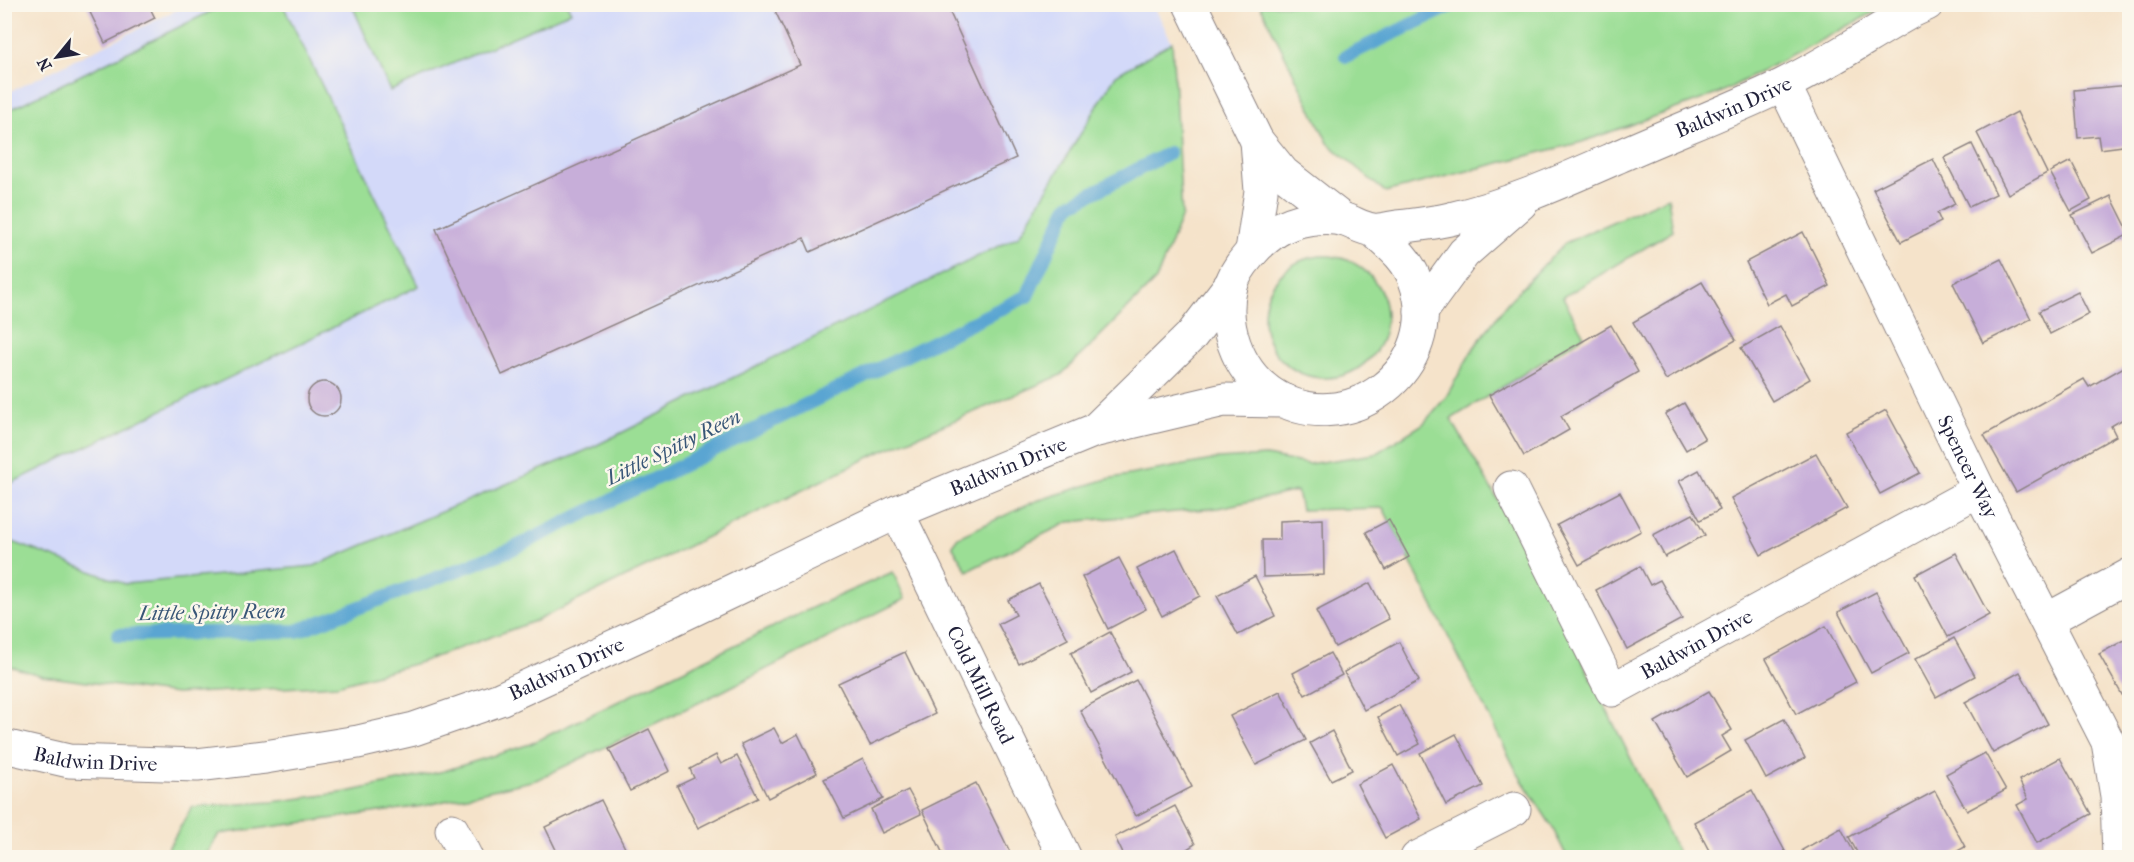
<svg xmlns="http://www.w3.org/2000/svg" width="2134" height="862" font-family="'IM FELL French Canon',serif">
  <rect width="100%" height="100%" fill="#fbf7ec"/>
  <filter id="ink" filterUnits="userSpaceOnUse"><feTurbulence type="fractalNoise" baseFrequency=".0167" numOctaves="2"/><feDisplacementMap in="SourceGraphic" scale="12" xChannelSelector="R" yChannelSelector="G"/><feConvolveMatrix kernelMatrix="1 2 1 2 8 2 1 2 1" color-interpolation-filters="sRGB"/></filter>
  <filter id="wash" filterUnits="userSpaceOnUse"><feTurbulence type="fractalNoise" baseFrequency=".008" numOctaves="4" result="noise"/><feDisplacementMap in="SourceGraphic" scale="24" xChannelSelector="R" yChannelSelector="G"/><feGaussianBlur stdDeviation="1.35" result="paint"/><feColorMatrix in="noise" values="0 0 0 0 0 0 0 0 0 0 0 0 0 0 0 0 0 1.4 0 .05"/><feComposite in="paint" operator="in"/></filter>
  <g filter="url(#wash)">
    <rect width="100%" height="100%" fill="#f5e3ca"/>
    <!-- built -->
    <path fill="#d3d9f9" d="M 1153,4 L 1172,42 L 1116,75 L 1019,236 L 623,434 L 314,566 L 125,584 L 5,539 L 5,94 L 187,5 Z"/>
    <!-- green -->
    <g fill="#9bde95" stroke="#5e8068" stroke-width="1.5">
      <path d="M 226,4 L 283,5 L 419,286 L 5,486 L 5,112 Z"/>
      <path d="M 567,4 L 571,12 L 390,91 L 352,5 Z"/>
      <path d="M 1260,5 L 1888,5 L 1720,93 L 1582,142 L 1385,192 L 1328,143 Z"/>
      <path d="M 1172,42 L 1182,215 L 1156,280 L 1061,375 L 880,452 L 538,620 L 421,662 L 337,685 L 176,694 L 43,676 L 5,665 L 5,539 L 125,584 L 314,566 L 589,449 L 1019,236 L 1116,75 Z"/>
      <path d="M 1668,197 L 1673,231 L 1563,297 L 1584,336 L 1451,419 L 1529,554 L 1680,857 L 1567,857 L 1551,825 L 1518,774 L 1383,508 L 1301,510 L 1297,491 L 1218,508 L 1069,522 L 967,571 L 952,545 L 958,537 L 1036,501 L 1107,479 L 1218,459 L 1266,456 L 1308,464 L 1375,454 L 1423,424 L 1446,397 L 1473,349 L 1508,302 L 1565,243 Z"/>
      <circle cx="1325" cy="317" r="61"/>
      <path d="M 893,572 L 905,599 L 719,693 L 536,780 L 423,806 L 219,834 L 205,857 L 163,857 L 192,807 L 272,802 L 347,792 L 444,771 L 530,744 L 820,604 Z"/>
    </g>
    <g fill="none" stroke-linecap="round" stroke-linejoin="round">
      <!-- stream -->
      <g stroke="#5aa5d2" stroke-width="14">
        <path d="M 1346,56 L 1455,4"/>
        <path d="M 118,635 L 297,631 L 510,550 L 1027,296 L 1068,206 L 1169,153"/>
      </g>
    </g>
    <g id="blocks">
      <!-- building -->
      <g fill="#c7aed9">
        <path d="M 86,4 L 148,4 L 155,18 L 105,43 Z"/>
        <path d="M 772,4 L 946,4 L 1016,158 L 810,252 L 804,238 L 502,375 L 436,229 L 800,65 Z"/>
        <path d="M 2130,85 L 2130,145 L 2100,149 L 2098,136 L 2078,138 L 2074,90 Z"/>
        <path d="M 2017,112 L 2047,173 L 2008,194 L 1977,133 Z"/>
        <path d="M 1972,144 L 1996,194 L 1969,207 L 1944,158 Z"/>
        <path d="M 1933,159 L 1955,204 L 1937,213 L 1941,222 L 1901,242 L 1873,189 Z"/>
        <path d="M 2071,161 L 2091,200 L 2071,211 L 2050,172 Z"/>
        <path d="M 2111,196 L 2130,234 L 2092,253 L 2072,215 Z"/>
        <path d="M 1803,232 L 1830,286 L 1792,306 L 1786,294 L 1767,304 L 1746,262 Z"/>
        <path d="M 2001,259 L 2031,319 L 1983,343 L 1953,283 Z"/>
        <path d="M 1702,282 L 1736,340 L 1666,380 L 1633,322 Z"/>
        <path d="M 2078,292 L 2089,314 L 2050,334 L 2039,311 Z"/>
        <path d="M 1611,325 L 1638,372 L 1561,416 L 1569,430 L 1524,456 L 1489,395 Z"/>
        <path d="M 1780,326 L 1810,379 L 1772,401 L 1741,348 Z"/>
        <path d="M 2124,367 L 2130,377 L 2130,415 L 2111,426 L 2116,436 L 2016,492 L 1984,435 L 2084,379 L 2089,387 Z"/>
        <circle cx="324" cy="399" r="17"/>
        <path d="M 1684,403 L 1705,439 L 1686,450 L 1665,414 Z"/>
        <path d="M 1886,410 L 1920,473 L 1880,494 L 1846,432 Z"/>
        <path d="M 1816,453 L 1847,508 L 1761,555 L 1731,498 Z"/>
        <path d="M 1699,470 L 1720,510 L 1700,520 L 1679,481 Z"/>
        <path d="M 1620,492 L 1641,531 L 1579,565 L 1557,525 Z"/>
        <path d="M 1693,514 L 1705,535 L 1665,557 L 1653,535 Z"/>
        <path d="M 1323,519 L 1324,575 L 1263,577 L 1262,540 L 1280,540 L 1280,521 Z"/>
        <path d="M 1389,520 L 1409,557 L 1386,570 L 1366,532 Z"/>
        <path d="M 1176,549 L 1200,596 L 1162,616 L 1137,569 Z"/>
        <path d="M 1956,553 L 1989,615 L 1948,637 L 1915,575 Z"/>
        <path d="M 1119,558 L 1146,609 L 1108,629 L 1082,577 Z"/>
        <path d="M 1640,566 L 1650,585 L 1660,580 L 1682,619 L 1627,649 L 1596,590 Z"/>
        <path d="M 1255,576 L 1275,616 L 1238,635 L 1217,596 Z"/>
        <path d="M 1370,583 L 1389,619 L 1335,647 L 1316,611 Z"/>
        <path d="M 1039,584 L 1068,639 L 1019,664 L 998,624 L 1016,615 L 1008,600 Z"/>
        <path d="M 1876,592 L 1909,653 L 1871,673 L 1838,612 Z"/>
        <path d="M 1826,626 L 1856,682 L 1796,714 L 1766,659 Z"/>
        <path d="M 1110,632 L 1131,672 L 1091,693 L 1071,653 Z"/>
        <path d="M 2130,637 L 2130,709 L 2099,654 Z"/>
        <path d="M 1954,638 L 1975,676 L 1936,697 L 1915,659 Z"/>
        <path d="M 1399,642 L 1419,681 L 1364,710 L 1344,672 Z"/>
        <path d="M 905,652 L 935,714 L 870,745 L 838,683 Z"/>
        <path d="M 1330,653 L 1342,675 L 1305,695 L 1293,673 Z"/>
        <path d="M 2020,672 L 2048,724 L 1993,753 L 1965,702 Z"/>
        <path d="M 1136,680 L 1192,787 L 1136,816 L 1080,710 Z"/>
        <path d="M 1280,691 L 1306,740 L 1256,765 L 1230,716 Z"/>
        <path d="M 1709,691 L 1732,730 L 1722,736 L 1731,751 L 1687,777 L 1655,722 Z"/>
        <path d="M 1399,705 L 1420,744 L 1398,756 L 1378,717 Z"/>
        <path d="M 1784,719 L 1805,758 L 1766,779 L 1745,740 Z"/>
        <path d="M 774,728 L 782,743 L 798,734 L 817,773 L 768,798 L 741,744 Z"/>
        <path d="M 649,729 L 670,771 L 630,791 L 609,749 Z"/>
        <path d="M 1332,731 L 1352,770 L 1331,780 L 1310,743 Z"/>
        <path d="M 1456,734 L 1483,786 L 1446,805 L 1420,753 Z"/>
        <path d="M 1985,753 L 2006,790 L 1967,811 L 1946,774 Z"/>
        <path d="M 716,755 L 721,764 L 737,756 L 758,798 L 698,828 L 677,786 L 694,778 L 690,769 Z"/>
        <path d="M 2060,758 L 2091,814 L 2037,843 L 2017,805 L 2028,799 L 2019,780 Z"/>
        <path d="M 863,759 L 883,799 L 844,818 L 824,779 Z"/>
        <path d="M 1393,765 L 1421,819 L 1385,838 L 1357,784 Z"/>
        <path d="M 976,783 L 1012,856 L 1009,858 L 945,858 L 922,810 Z"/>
        <path d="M 908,790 L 921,814 L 882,833 L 871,809 Z"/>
        <path d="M 1752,790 L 1786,853 L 1779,858 L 1713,858 L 1694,822 Z"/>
        <path d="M 1935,791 L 1965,847 L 1945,858 L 1860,858 L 1849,837 Z"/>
        <path d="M 601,800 L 630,858 L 560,858 L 545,827 Z"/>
        <path d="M 1175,806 L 1195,844 L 1187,849 L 1191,858 L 1125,858 L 1115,837 Z"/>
        <path d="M 1841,828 L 1857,858 L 1806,858 L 1802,850 Z"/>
      </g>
    </g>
  </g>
  <g filter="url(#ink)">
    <use href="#blocks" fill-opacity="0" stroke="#8c8282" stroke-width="1.5"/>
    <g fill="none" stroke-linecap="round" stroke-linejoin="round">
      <defs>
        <g id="street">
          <path d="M 1190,4 L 1257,141 L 1283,173 L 1342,219"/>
          <path id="s1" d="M 1784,85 L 1979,490 L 2108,742 L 2117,796 L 2119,858"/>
          <path id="s2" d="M 1373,230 C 1390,245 1407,258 1415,280 C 1448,367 1345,446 1269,392 C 1237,369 1221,323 1231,286 C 1236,266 1259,242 1276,231 C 1294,219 1325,214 1345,220 C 1354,223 1364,229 1373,230 C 1380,231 1390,228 1397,227 C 1415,225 1433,223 1450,219 C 1511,205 1567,179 1624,154 C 1676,131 1731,110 1783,85 C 1827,64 1869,35 1912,11 L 1927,4"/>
          <path d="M 1252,251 L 1261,191 L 1257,141"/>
          <path d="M 1421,312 L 1464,253 L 1521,203"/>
          <path d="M 1095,430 L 1192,335 L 1232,283"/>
          <path id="s3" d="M 1511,488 L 1612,690 L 1979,490"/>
          <path id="s4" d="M 897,512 L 1065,858"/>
          <path d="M 2047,620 L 2130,575"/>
          <path id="s5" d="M 4,746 L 69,761 L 197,765 L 265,757 L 358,742 L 414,729 L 500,699 L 669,621 L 897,512 L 1093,431 L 1224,400 L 1285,401"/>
          <path d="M 452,830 L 466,858"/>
          <path d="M 1417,858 L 1514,809"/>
        </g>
      </defs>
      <!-- street casing -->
      <use href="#street" stroke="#8c8282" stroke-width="35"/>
      <!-- street -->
      <use href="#street" stroke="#fff" stroke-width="33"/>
    </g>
  </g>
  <g text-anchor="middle" stroke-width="5" stroke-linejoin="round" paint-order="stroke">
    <!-- street labels -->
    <g font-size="20" fill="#22223b" stroke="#fbf7ec">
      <text dy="7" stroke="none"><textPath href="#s2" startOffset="986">Baldwin Drive</textPath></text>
      <text dy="7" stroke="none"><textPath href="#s5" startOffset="1065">Baldwin Drive</textPath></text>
      <text dy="7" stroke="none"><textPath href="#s1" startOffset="424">Spencer Way</textPath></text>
      <text dy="7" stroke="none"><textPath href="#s3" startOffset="322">Baldwin Drive</textPath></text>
      <text dy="7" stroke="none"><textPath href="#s5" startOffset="579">Baldwin Drive</textPath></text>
      <text dy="7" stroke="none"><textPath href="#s4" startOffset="192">Cold Mill Road</textPath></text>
      <text dy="7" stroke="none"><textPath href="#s5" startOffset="93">Baldwin Drive</textPath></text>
    </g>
    <!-- water labels -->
    <g font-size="21" font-style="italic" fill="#385677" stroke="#fbf7ec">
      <text transform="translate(673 447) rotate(-26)" y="7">Little Spitty Reen</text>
      <text transform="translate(212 612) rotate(-1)" y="7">Little Spitty Reen</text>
    </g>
  </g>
  <!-- margin -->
  <rect width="2134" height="862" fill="none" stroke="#fbf7ec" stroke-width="24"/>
  <!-- north arrow -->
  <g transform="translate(57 57) rotate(240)" stroke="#fbf7ec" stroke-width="4.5" paint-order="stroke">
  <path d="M0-4.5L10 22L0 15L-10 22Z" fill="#22223b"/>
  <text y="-9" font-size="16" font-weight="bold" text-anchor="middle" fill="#22223b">N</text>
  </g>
</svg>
